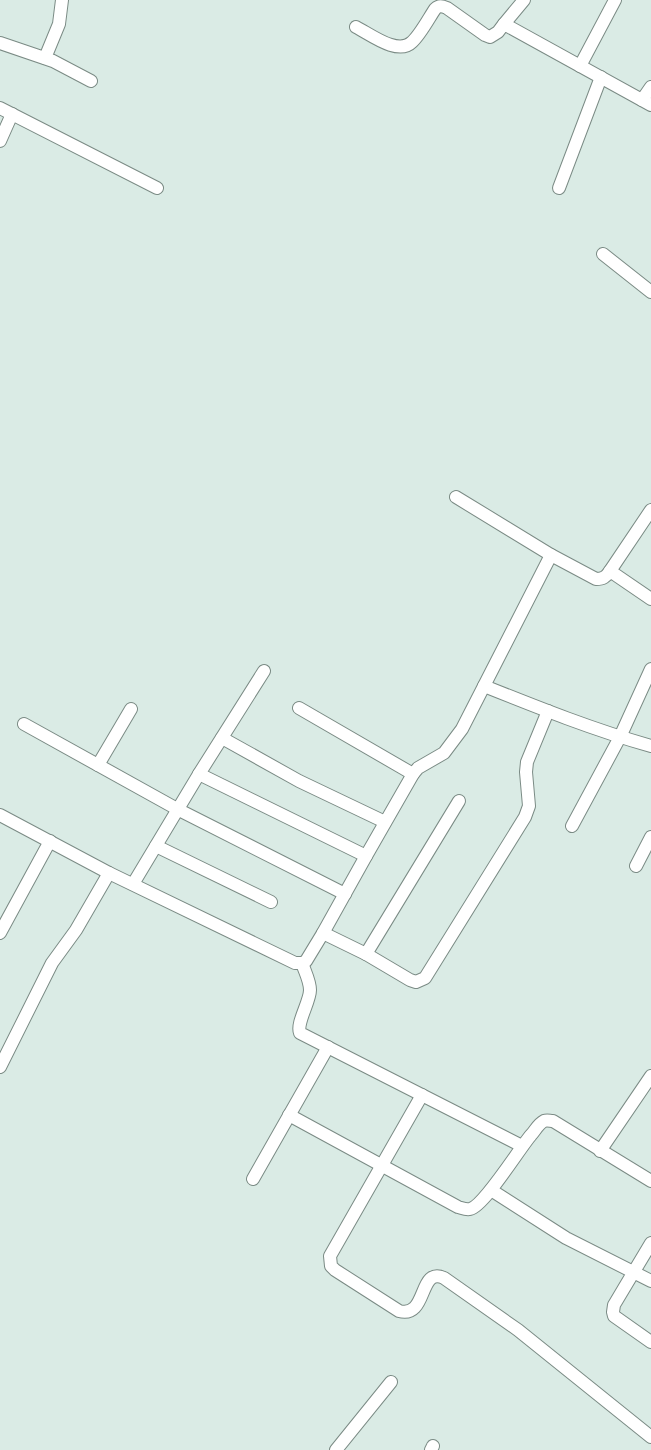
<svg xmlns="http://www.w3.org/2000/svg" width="651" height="1450" font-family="'Open Sans',sans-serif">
  <rect width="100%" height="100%" fill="#daebe5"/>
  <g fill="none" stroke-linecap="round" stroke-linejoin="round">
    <defs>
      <g id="minor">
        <path d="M 504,24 L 524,0"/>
        <path d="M 356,27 C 370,34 398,56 412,42 C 420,35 429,18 435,9 C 439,5 442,6 447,8 L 485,35 L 490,37 L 498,32 L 504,24 L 651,105"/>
        <path d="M 0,43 L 53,61 L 91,81"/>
        <path d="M 45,58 L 59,24 L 62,0"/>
        <path d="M 580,66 L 615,0"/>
        <path d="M 642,100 L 651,87"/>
        <path d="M 0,108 L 157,188"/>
        <path d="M 0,141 L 12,114"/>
        <path d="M 559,188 L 601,77"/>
        <path d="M 603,254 L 651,292"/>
        <path d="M 456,497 L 551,555"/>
        <path d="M 610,571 L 651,599"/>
        <path d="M 484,686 C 539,708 594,730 651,746"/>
        <path d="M 299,708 L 413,774"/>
        <path d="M 24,724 L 179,810 L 345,894"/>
        <path d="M 222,738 L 299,781 L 385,822"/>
        <path d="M 98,765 L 131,709"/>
        <path d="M 199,774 L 366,856"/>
        <path d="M 0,815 L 109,873 L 295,963 L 302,963 L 306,961 L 323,933 L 366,856 L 413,774 L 418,768 L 444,753 L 462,729 L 551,555 L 596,579 C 603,579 606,577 610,571 L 651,510"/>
        <path d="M 572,826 L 620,737 L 651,669"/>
        <path d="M 156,846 L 271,902"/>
        <path d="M 636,866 L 651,837"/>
        <path d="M 133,884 L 199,774 L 264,671"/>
        <path d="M 0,933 L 50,841"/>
        <path d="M 323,933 L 366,954 L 410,980 L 416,982 L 425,978 L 525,817 L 529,806 L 526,772 L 527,762 L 548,711"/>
        <path d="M 366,954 L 459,801"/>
        <path d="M 302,963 C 305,972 310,981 310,990 C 310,1002 296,1023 300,1033 L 522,1146"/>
        <path d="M 0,1067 L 52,963 L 76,930 L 109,873"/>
        <path d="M 422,1095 L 330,1256 L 331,1266 L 335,1270 L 399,1311 C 428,1319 418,1266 444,1278 L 518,1330 L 651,1437"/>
        <path d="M 289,1115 L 458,1207 C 462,1208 466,1210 470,1209 C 484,1206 519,1149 531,1135 C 535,1131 538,1124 544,1121 C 547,1120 550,1121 553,1121 L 651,1181"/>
        <path d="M 600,1151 L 651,1076"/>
        <path d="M 253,1179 L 328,1047"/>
        <path d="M 491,1190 L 566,1238 L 651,1281"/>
        <path d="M 651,1243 L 614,1305 L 613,1312 L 614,1316 L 651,1342"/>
        <path d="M 336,1450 L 391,1382"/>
        <path d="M 431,1450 L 433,1446"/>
      </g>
    </defs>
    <!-- minor casing -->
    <use href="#minor" stroke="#7b8b85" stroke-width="14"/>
    <!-- minor -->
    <use href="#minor" stroke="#fff" stroke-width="12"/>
  </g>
</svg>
